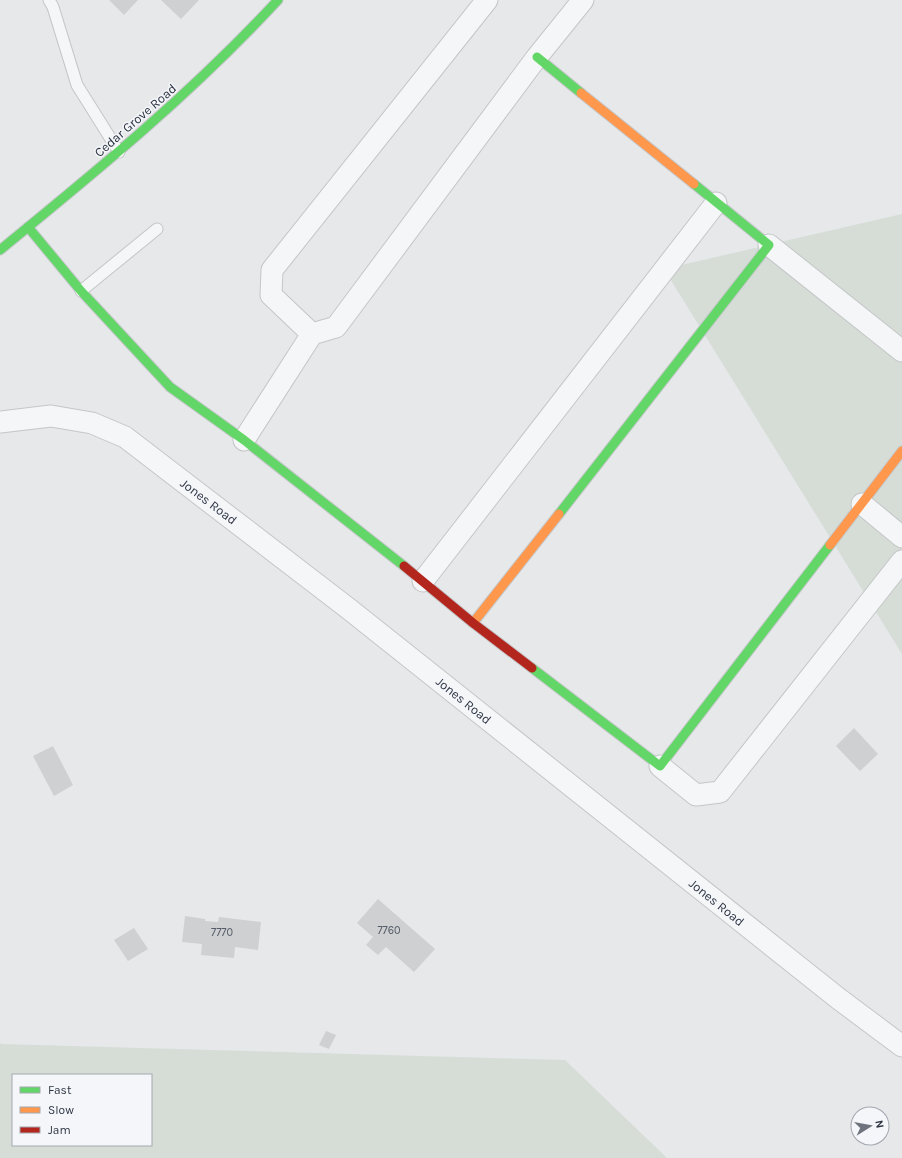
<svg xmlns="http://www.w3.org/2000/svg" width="902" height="1158" font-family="Karla,sans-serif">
  <rect width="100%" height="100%" fill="#e6e8ea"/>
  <!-- green -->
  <g fill="#d6ddd7" fill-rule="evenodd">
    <path d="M 902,214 L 902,654 L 664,269 Z"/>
    <path d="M 0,1042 L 1,1044 L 565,1060 L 667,1158 L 0,1158 ZM 13,1075 L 151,1075 L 151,1145 L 13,1145 Z"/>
  </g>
  <!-- building -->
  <g fill="#ced0d2">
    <path d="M 109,0 L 138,0 L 124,15 Z"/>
    <path d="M 161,0 L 199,0 L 181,19 Z"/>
    <path d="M 854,728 L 878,754 L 860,771 L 836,746 Z"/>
    <path d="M 53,746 L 73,785 L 54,796 L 33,756 Z"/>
    <path d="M 378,899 L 435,949 L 414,972 L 386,947 L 378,955 L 366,945 L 373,937 L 357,923 Z"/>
    <path d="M 185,916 L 205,919 L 205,921 L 218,922 L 219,917 L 261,922 L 258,950 L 235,947 L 234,958 L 201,955 L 202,944 L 182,942 Z"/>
    <path d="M 134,928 L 148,949 L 128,961 L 114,940 Z"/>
    <path d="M 326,1031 L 336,1035 L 329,1049 L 319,1045 Z"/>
  </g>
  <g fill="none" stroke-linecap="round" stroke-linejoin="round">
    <defs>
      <g id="lane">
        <path d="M 49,0 L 53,7 L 77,85 L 119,152"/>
        <path d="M 81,291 L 157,229"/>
      </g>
      <g id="street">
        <path d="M 769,245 L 902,351"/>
        <path d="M 312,334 L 271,295 L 272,270 L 487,0"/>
        <path d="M 0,422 L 51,416 L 92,423 L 125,437 L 349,609 L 839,999 L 902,1046"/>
        <path d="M 244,440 L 312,334 L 336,327 L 537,57 L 583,0"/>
        <path d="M 862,504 L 902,537"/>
        <path d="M 423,581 L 716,203"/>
        <path d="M 660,766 L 696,795 L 720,792 L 902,561"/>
      </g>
      <g id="fast">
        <path d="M 537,57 L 581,93"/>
        <path d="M 28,227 L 81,291 L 170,387 L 244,440 L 404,566"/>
        <path d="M 0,250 C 98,170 192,93 278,0"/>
        <path d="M 559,514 L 769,245 L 694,184"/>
        <path d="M 532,668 L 660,766 L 830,545"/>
      </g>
      <g id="slow">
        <path d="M 581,93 L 694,184"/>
        <path d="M 830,545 L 902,451"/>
        <path d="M 473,623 L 559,514"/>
      </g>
      <path id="jam" d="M 404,566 L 473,623 L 532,668"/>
    </defs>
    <!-- lane casing -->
    <use href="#lane" stroke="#c4c6c8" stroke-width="13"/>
    <!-- street casing -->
    <use href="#street" stroke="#c4c6c8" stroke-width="23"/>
    <!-- fast casing -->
    <use href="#fast" stroke="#c4c6c8" stroke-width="11"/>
    <!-- slow casing -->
    <use href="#slow" stroke="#c4c6c8" stroke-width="11"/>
    <!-- jam casing -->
    <use href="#jam" stroke="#c4c6c8" stroke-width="11"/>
    <!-- lane -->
    <use href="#lane" stroke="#f5f6f7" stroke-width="11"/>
    <!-- street -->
    <use href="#street" stroke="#f5f6f7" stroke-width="21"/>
    <!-- fast -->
    <use href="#fast" stroke="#63d668" stroke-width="9"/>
    <!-- slow -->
    <use href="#slow" stroke="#ff974d" stroke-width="9"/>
    <!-- jam -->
    <use href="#jam" stroke="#b3261e" stroke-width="9"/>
  </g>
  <g text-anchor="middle" stroke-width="3" stroke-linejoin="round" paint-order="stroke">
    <!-- number labels -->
    <g font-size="11" fill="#565c68">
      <text x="389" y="934">7760</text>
      <text x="222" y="936">7770</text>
    </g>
    <!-- street labels -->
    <g font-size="13" fill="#2d3443" stroke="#f4f6f9">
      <text transform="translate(135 120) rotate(-41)" y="5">Cedar Grove Road</text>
      <text transform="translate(209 501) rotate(37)" y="5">Jones Road</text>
      <text transform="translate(464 700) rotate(39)" y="5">Jones Road</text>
      <text transform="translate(717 902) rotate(39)" y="5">Jones Road</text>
    </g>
  </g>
  <!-- legend -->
  <rect x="12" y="1074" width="140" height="72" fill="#f4f6f9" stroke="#a4a8b0"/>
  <rect x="20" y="1087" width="20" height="6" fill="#63d668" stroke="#a4a8b0"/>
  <text x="48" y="1094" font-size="12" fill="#2d3443">Fast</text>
  <rect x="20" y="1107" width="20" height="6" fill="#ff974d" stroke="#a4a8b0"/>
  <text x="48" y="1114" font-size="12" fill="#2d3443">Slow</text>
  <rect x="20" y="1127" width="20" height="6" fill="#b3261e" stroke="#a4a8b0"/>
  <text x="48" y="1134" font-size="12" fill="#2d3443">Jam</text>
  <!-- north arrow -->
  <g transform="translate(870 1126) rotate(79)"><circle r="19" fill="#f4f6f9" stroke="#a4a8b0"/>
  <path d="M0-3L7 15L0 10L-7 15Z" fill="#6e737d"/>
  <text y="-6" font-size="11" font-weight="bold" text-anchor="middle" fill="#2d3443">N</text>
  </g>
</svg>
